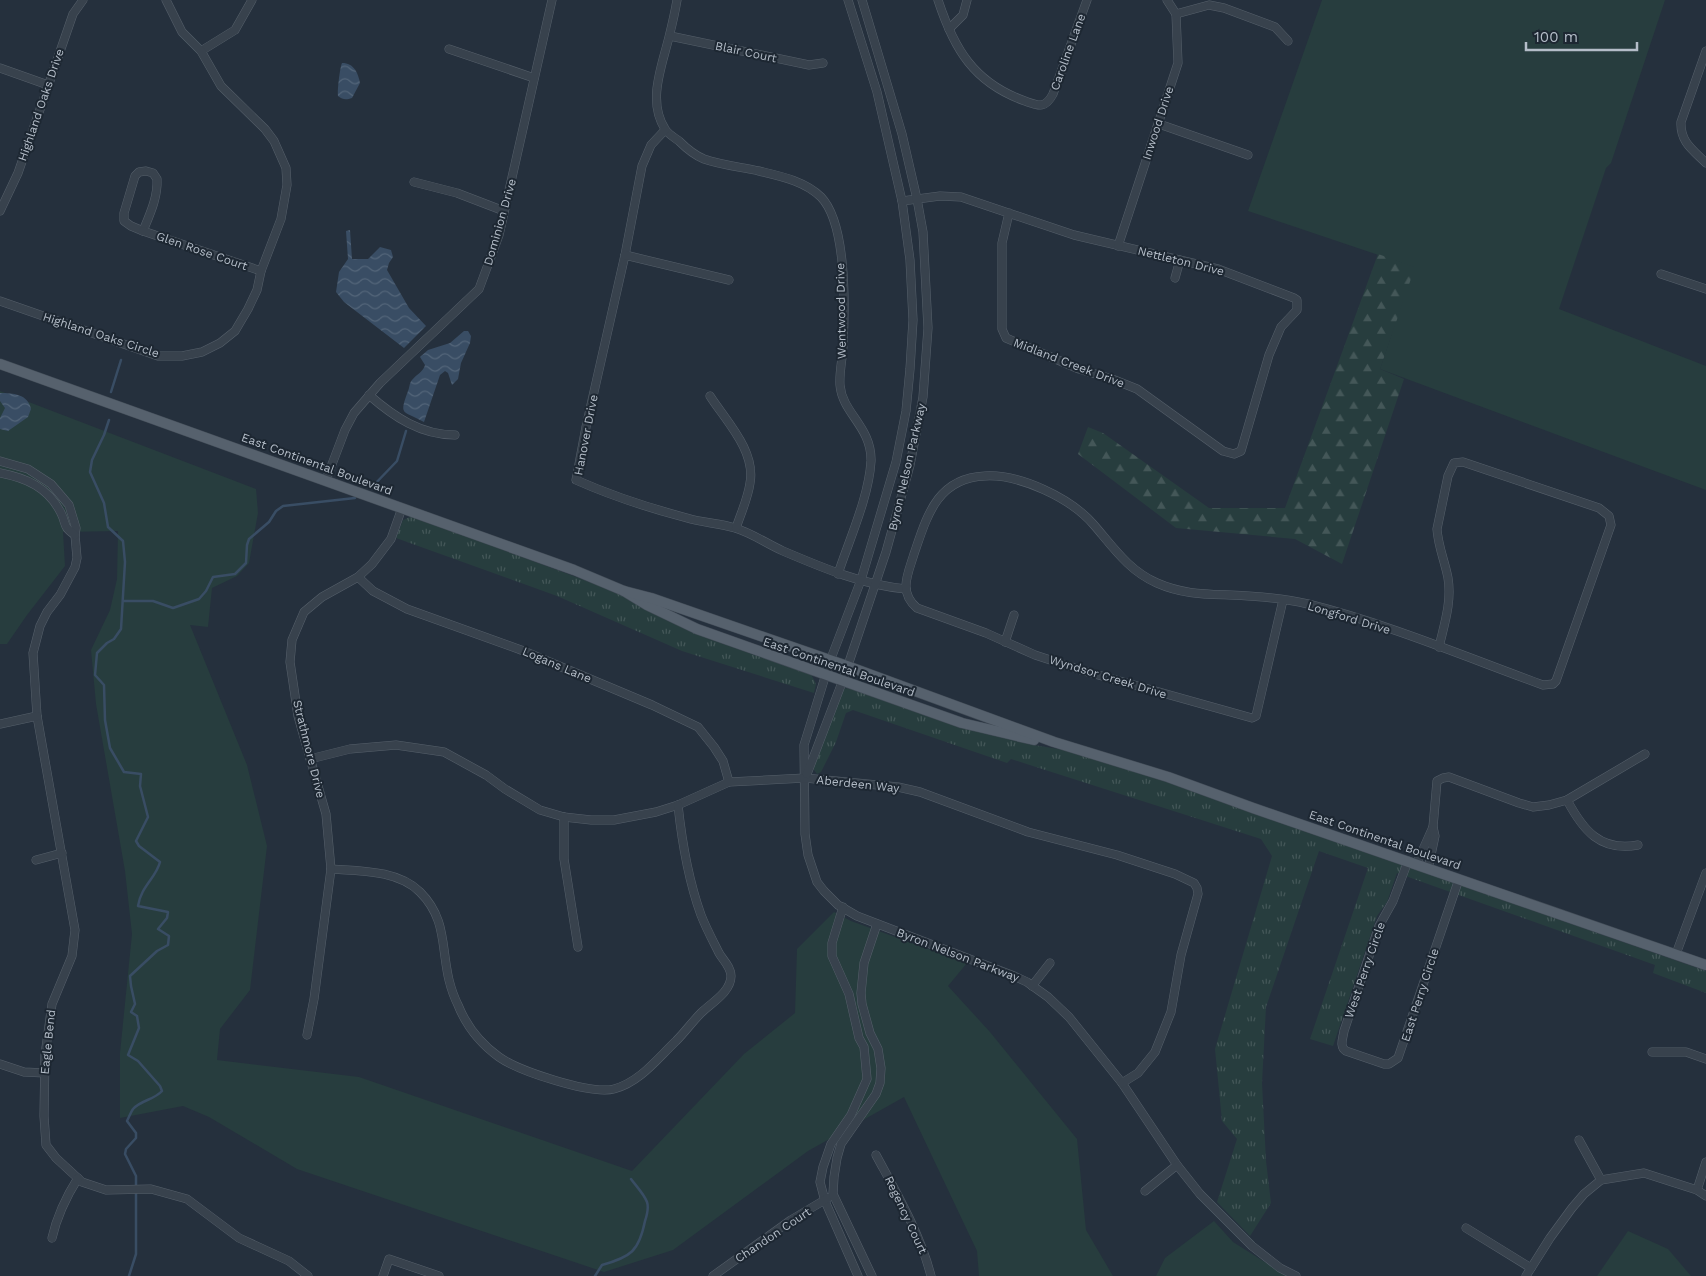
<svg xmlns="http://www.w3.org/2000/svg" width="1706" height="1276" font-family="'Work Sans',sans-serif">
  <defs>
    <pattern id="forest-firs" width="22" height="20" patternUnits="userSpaceOnUse" patternTransform="scale(1.25)"><rect width="22" height="20" fill="#273d3e"/><path d="M5 1l3.5 6h-7zM16 11l3.5 6h-7z" fill="#445758"/></pattern>
    <pattern id="park-tufts" width="24" height="20" patternUnits="userSpaceOnUse" patternTransform="scale(1.25)"><rect width="24" height="20" fill="#273d3e"/><path d="M3 7l-1-3M5 7V3M7 7l1-3M15 17l-1-3M17 17v-4M19 17l1-3" fill="none" stroke="#445758"/></pattern>
    <pattern id="water-waves" width="16" height="10" patternUnits="userSpaceOnUse" patternTransform="scale(1.25)"><rect width="16" height="10" fill="#394d64"/><path d="M0 5q4-4 8 0t8 0" fill="none" stroke="#536579"/></pattern>
  </defs>
  <rect width="100%" height="100%" fill="#25303d"/>
  <!-- grass -->
  <g fill="#273d3e">
    <path d="M 1322,0 L 1665,0 L 1611,163 L 1606,168 L 1559,309 L 1706,366 L 1706,490 L 1380,369 L 1414,267 L 1248,211 Z"/>
    <path d="M 0,391 L 256,489 L 258,513 L 249,563 L 237,576 L 212,588 L 208,627 L 190,625 L 247,765 L 267,846 L 250,990 L 220,1029 L 217,1060 L 359,1077 L 632,1171 L 744,1054 L 795,1013 L 797,949 L 834,912 L 851,921 L 967,963 L 948,986 L 990,1032 L 1077,1139 L 1086,1230 L 1113,1276 L 979,1276 L 977,1251 L 904,1097 L 808,1151 L 673,1250 L 604,1272 L 297,1169 L 209,1117 L 183,1106 L 120,1118 L 120,1053 L 132,934 L 125,871 L 96,704 L 91,650 L 110,610 L 117,579 L 118,531 L 63,532 L 65,566 L 27,615 L 7,644 L 0,644 Z"/>
    <path d="M 1214,1221 L 1233,1242 L 1287,1276 L 1156,1276 L 1165,1258 Z"/>
    <path d="M 1628,1231 L 1668,1249 L 1691,1276 L 1597,1276 Z"/>
  </g>
  <!-- forest -->
  <path fill="url(#forest-firs)" d="M 1378,254 L 1415,267 L 1380,369 L 1404,379 L 1342,564 L 1295,539 L 1176,528 L 1078,454 L 1088,427 L 1103,433 L 1209,508 L 1285,508 Z"/>
  <!-- park -->
  <g fill="url(#park-tufts)">
    <path d="M 410,517 L 417,518 L 611,590 L 662,617 L 811,674 L 816,684 L 814,693 L 682,651 L 557,596 L 396,538 L 403,520 Z"/>
    <path d="M 850,688 L 949,723 L 1028,744 L 1076,752 L 1127,768 L 1706,971 L 1706,993 L 1653,973 L 1655,965 L 1397,873 L 1387,902 L 1377,916 L 1333,1046 L 1310,1039 L 1368,868 L 1319,851 L 1266,1007 L 1262,1083 L 1266,1161 L 1271,1203 L 1250,1236 L 1217,1202 L 1237,1139 L 1222,1121 L 1215,1049 L 1272,856 L 1261,839 L 1011,759 L 1007,763 L 853,710 L 846,713 L 836,742 L 821,772 L 817,774 L 812,767 L 841,689 Z"/>
  </g>
  <!-- water -->
  <g fill="url(#water-waves)">
    <path d="M 342,63 C 354,63 358,73 360,83 L 352,98 C 346,100 343,100 338,96 C 337,91 340,67 342,63 Z"/>
    <path d="M 350,230 L 352,259 L 368,259 L 380,247 L 391,250 L 393,257 L 389,263 L 387,270 L 409,308 L 426,326 L 404,348 L 344,302 L 336,292 L 339,272 L 348,259 L 346,231 Z"/>
    <path d="M 464,331 L 468,331 L 471,336 L 470,343 L 461,363 L 458,379 L 452,385 L 448,373 L 445,371 L 440,375 L 424,422 C 402,410 399,416 408,391 C 410,387 409,383 412,380 C 417,374 423,372 425,365 L 420,357 L 428,350 L 450,343 Z"/>
    <path d="M 0,393 C 13,393 28,394 31,409 L 28,417 L 8,431 L 0,429 L 0,418 L 5,408 L 0,401 Z"/>
  </g>
  <g fill="none" stroke-linecap="round" stroke-linejoin="round">
    <!-- stream -->
    <g stroke="#394d64" stroke-width="2.5">
      <path d="M 111,392 L 121,360"/>
      <path d="M 109,420 L 104,435 L 92,460 L 90,472 L 104,503 L 108,527 L 123,541 L 125,562 L 121,629 L 114,639 L 107,643 L 97,653 L 95,675 L 104,685 L 105,720 L 110,748 L 124,772 L 141,774 L 140,786 L 148,817 L 136,841 L 139,846 L 160,862 C 156,878 141,886 138,906 L 168,912 L 167,918 L 158,929 L 169,936 L 168,945 L 157,951 L 130,976 L 131,986 L 135,1004 L 131,1012 L 137,1016 L 139,1028 L 128,1055 L 138,1061 L 160,1086 L 162,1091 C 154,1100 141,1100 133,1109 C 131,1112 129,1117 127,1121 L 136,1133 L 136,1138 L 126,1149 L 125,1154 L 136,1176 L 136,1254 L 129,1276"/>
      <path d="M 372,487 L 397,461 L 406,431"/>
      <path d="M 123,601 L 153,601 L 173,608 L 199,599 L 206,591 L 213,577 L 235,574 L 246,563 L 247,545 L 249,539 L 269,522 L 276,511 L 283,506 L 355,498"/>
      <path d="M 595,1276 L 602,1265 C 631,1257 639,1251 645,1221 C 647,1215 649,1208 647,1202 C 644,1194 636,1186 631,1179"/>
    </g>
    <defs>
      <g id="minor">
        <path d="M 677,0 C 675,12 672,25 669,37 C 662,66 647,101 665,129 C 668,134 675,138 679,141 C 686,148 694,155 704,159 C 721,165 741,167 759,171 C 780,176 805,181 821,197 C 847,224 845,307 843,344 C 843,357 839,372 840,385 C 842,413 872,427 871,461 C 869,497 849,540 838,574"/>
        <path d="M 848,0 L 877,92 L 902,201 L 910,260 L 913,320 L 910,369 L 906,411 L 896,462 L 861,580 L 830,661 L 804,745 L 805,834 L 808,855 L 817,882 L 824,891 L 838,905 L 857,916 L 1014,976 L 1027,982 L 1048,997 L 1069,1017 L 1122,1083 L 1177,1165 L 1200,1194 L 1252,1246 L 1280,1268 L 1296,1276"/>
        <path d="M 938,0 C 954,49 974,83 1025,101 C 1039,106 1045,109 1053,94 L 1087,0"/>
        <path d="M 1176,14 L 1209,5 L 1224,8 L 1275,27 L 1288,41"/>
        <path d="M 949,29 L 963,15 L 967,0"/>
        <path d="M 670,36 L 809,65 L 823,63"/>
        <path d="M 449,49 L 534,78"/>
        <path d="M 201,51 L 235,30 L 252,0"/>
        <path d="M 1706,51 L 1681,122 C 1680,142 1693,150 1706,163"/>
        <path d="M 0,68 L 48,85"/>
        <path d="M 1159,124 L 1248,155"/>
        <path d="M 665,130 L 651,145 L 642,166 L 625,255 L 586,427 L 576,480 C 612,496 649,508 687,518 C 703,523 720,523 735,528 C 752,533 767,544 783,551 C 823,568 863,585 906,589"/>
        <path d="M 146,171 L 153,173 L 157,179 C 158,197 150,214 143,231 L 131,226 L 124,221 L 124,213 L 135,176 L 139,172 Z"/>
        <path d="M 414,182 L 457,193 L 504,211"/>
        <path d="M 902,201 L 940,196 L 961,197 L 1074,235 L 1218,269 L 1294,298 L 1297,300 L 1297,310 L 1281,327 L 1269,355 L 1241,451 L 1234,454 L 1223,451 L 1137,389 L 1112,379 L 1079,369 L 1006,338 L 1002,329 L 1002,243 L 1009,213"/>
        <path d="M 0,211 L 18,173 L 73,14 L 83,0"/>
        <path d="M 143,231 L 261,271"/>
        <path d="M 1118,246 L 1178,63 L 1176,14 L 1167,0"/>
        <path d="M 625,255 L 729,280"/>
        <path d="M 1661,274 L 1706,289"/>
        <path d="M 1175,278 L 1180,260"/>
        <path d="M 0,301 L 158,356 L 182,356 L 202,352 L 220,343 L 235,331 L 248,309 L 257,290 L 261,271 L 281,219 L 287,185 L 286,168 L 274,141 L 265,129 L 221,86 L 201,51 L 182,32 L 166,0"/>
        <path d="M 369,395 C 394,417 421,435 455,435"/>
        <path d="M 710,396 C 726,421 756,451 750,483 C 748,498 741,513 736,528"/>
        <path d="M 0,461 L 28,469 L 51,484 L 69,505 L 76,528 L 75,535 L 77,558 L 75,567 L 60,595 L 47,612 L 40,626 L 33,653 L 37,716 L 75,930 L 72,956 L 52,1004 L 45,1055 L 44,1116 L 46,1145 L 56,1158 L 82,1182 L 106,1190 L 151,1189 L 187,1199 L 239,1238 L 289,1261 L 308,1276"/>
        <path d="M 0,473 C 26,478 48,487 61,513 C 67,525 62,526 75,535"/>
        <path d="M 326,480 L 345,430 L 354,413 L 380,383 L 479,289 L 499,235 L 552,0"/>
        <path d="M 358,577 L 373,591 L 407,609 L 521,650 L 652,705 L 698,727 L 714,747 L 723,761 L 729,782"/>
        <path d="M 1283,600 L 1256,716 L 1252,718 L 1084,671 L 1035,655 L 986,633 L 917,608 C 898,592 908,574 914,554 C 927,516 937,478 985,476 C 1020,474 1071,498 1094,525 C 1113,547 1129,571 1157,583 C 1182,594 1203,594 1230,595 C 1256,596 1283,598 1308,604 C 1388,624 1466,657 1543,685 L 1553,684 L 1556,681 L 1611,525 L 1609,516 L 1599,508 L 1463,462 L 1454,463 L 1448,476 L 1437,529 C 1438,546 1445,562 1448,578 C 1452,602 1444,625 1439,647"/>
        <path d="M 1005,642 L 1014,615"/>
        <path d="M 0,724 L 37,716"/>
        <path d="M 310,759 L 350,749 L 396,745 L 444,752 L 486,775 L 505,789 L 540,810 L 564,817 L 591,820 L 614,820 L 656,812 L 678,805 L 729,782 L 805,778 L 898,787 L 920,792 L 1028,832 L 1117,855 L 1175,874 L 1194,883 L 1197,888 L 1198,894 L 1181,955 L 1171,1012 L 1155,1052 L 1138,1073 L 1122,1083"/>
        <path d="M 807,774 L 843,680 L 886,552 L 910,465 L 923,397 L 928,328 L 923,232 L 917,199 L 902,134 L 862,0"/>
        <path d="M 1567,800 C 1583,830 1600,852 1638,845"/>
        <path d="M 564,817 L 564,859 L 578,947"/>
        <path d="M 36,860 L 62,853"/>
        <path d="M 1408,861 L 1393,901 L 1379,926 L 1344,1031 C 1343,1038 1339,1047 1346,1051 L 1384,1064 L 1389,1064 L 1398,1058 L 1459,879"/>
        <path d="M 1416,865 L 1433,827"/>
        <path d="M 331,869 C 360,871 398,870 420,892 C 447,919 441,947 449,980 C 451,988 454,997 458,1005 C 466,1025 481,1044 499,1057 C 519,1071 591,1095 614,1089 C 640,1082 657,1059 676,1041 C 685,1032 692,1022 701,1013 C 711,1003 731,992 731,976 C 731,967 723,960 719,953 C 713,941 706,928 701,915 C 688,879 682,843 678,805"/>
        <path d="M 1428,869 L 1435,836 L 1433,827 L 1437,781 L 1443,778 L 1449,777 L 1519,803 L 1533,807 L 1549,805 L 1567,800 L 1645,754"/>
        <path d="M 843,907 L 832,943 L 832,956 L 849,994 L 859,1038 L 864,1047 L 867,1079 L 851,1115 L 831,1144 L 823,1167 L 820,1182 L 825,1201 L 858,1276"/>
        <path d="M 1676,954 L 1706,873"/>
        <path d="M 1032,986 L 1050,963"/>
        <path d="M 307,1035 L 314,999 L 331,869 L 326,814 L 298,716 L 290,662 L 292,640 L 304,612 L 322,597 L 358,577 L 372,564 L 391,539 L 402,508"/>
        <path d="M 1652,1052 L 1686,1052 L 1706,1059"/>
        <path d="M 0,1064 L 24,1072 L 45,1073"/>
        <path d="M 1579,1140 L 1601,1180"/>
        <path d="M 876,1155 C 897,1194 920,1233 931,1276"/>
        <path d="M 1697,1190 L 1706,1162"/>
        <path d="M 1145,1191 L 1177,1165"/>
        <path d="M 1466,1228 L 1531,1268"/>
        <path d="M 52,1238 C 57,1216 66,1197 78,1178"/>
        <path d="M 383,1276 L 389,1259 L 439,1276"/>
        <path d="M 713,1276 L 791,1220 L 828,1198"/>
        <path d="M 872,1276 L 833,1194 L 834,1177 L 837,1158 L 841,1144 L 876,1094 L 880,1083 L 881,1068 L 878,1049 L 870,1033 L 862,1004 L 861,993 L 864,963 L 877,924"/>
        <path d="M 1526,1276 L 1550,1238 L 1572,1208 L 1584,1194 L 1601,1180 L 1644,1173 L 1697,1190 L 1706,1196"/>
      </g>
      <g id="major">
        <path d="M 0,364 L 574,570 L 624,591 L 647,605 L 697,629 L 962,723 L 1034,740"/>
        <path d="M 624,591 L 651,598 L 847,666 L 1054,742 L 1168,777 L 1253,808 L 1706,965"/>
      </g>
    </defs>
    <!-- minor casing -->
    <use href="#minor" stroke="#56606b" stroke-width="9"/>
    <!-- major casing -->
    <use href="#major" stroke="#414b56" stroke-width="11"/>
    <!-- minor -->
    <use href="#minor" stroke="#38424d" stroke-width="8"/>
    <!-- major -->
    <use href="#major" stroke="#56616d" stroke-width="10"/>
  </g>
  <g text-anchor="middle" stroke-width="4" stroke-linejoin="round" paint-order="stroke">
    <!-- street labels -->
    <g font-size="12" fill="#b4bdc8" stroke="#1d2732">
      <text transform="translate(746 52) rotate(12)" y="4">Blair Court</text>
      <text transform="translate(1068 52) rotate(-70)" y="4">Caroline Lane</text>
      <text transform="translate(41 105) rotate(-71)" y="4">Highland Oaks Drive</text>
      <text transform="translate(1158 123) rotate(-72)" y="4">Inwood Drive</text>
      <text transform="translate(500 222) rotate(-74)" y="4">Dominion Drive</text>
      <text transform="translate(202 251) rotate(19)" y="4">Glen Rose Court</text>
      <text transform="translate(1181 261) rotate(14)" y="4">Nettleton Drive</text>
      <text transform="translate(841 311) rotate(-91)" y="4">Wentwood Drive</text>
      <text transform="translate(101 335) rotate(18)" y="4">Highland Oaks Circle</text>
      <text transform="translate(1069 363) rotate(21)" y="4">Midland Creek Drive</text>
      <text transform="translate(586 435) rotate(-79)" y="4">Hanover Drive</text>
      <text transform="translate(317 464) rotate(20)" y="4">East Continental Boulevard</text>
      <text transform="translate(907 467) rotate(-77)" y="4">Byron Nelson Parkway</text>
      <text transform="translate(1349 618) rotate(17)" y="4">Longford Drive</text>
      <text transform="translate(557 665) rotate(23)" y="4">Logans Lane</text>
      <text transform="translate(839 667) rotate(19)" y="4">East Continental Boulevard</text>
      <text transform="translate(1108 677) rotate(17)" y="4">Wyndsor Creek Drive</text>
      <text transform="translate(309 749) rotate(76)" y="4">Strathmore Drive</text>
      <text transform="translate(858 784) rotate(6)" y="4">Aberdeen Way</text>
      <text transform="translate(1385 840) rotate(19)" y="4">East Continental Boulevard</text>
      <text transform="translate(958 955) rotate(21)" y="4">Byron Nelson Parkway</text>
      <text transform="translate(1365 970) rotate(-71)" y="4">West Perry Circle</text>
      <text transform="translate(1420 995) rotate(-72)" y="4">East Perry Circle</text>
      <text transform="translate(48 1042) rotate(-84)" y="4">Eagle Bend</text>
      <text transform="translate(906 1215) rotate(65)" y="4">Regency Court</text>
      <text transform="translate(773 1235) rotate(-34)" y="4">Chandon Court</text>
    </g>
  </g>
  <!-- scale -->
  <path d="M1526 42v8h111v-8" fill="none" stroke="#b4bdc8" stroke-width="2.5"/>
  <text x="1534" y="42" font-size="15" fill="#b4bdc8" stroke="#1d2732" stroke-width="4" paint-order="stroke">100 m</text>
</svg>
